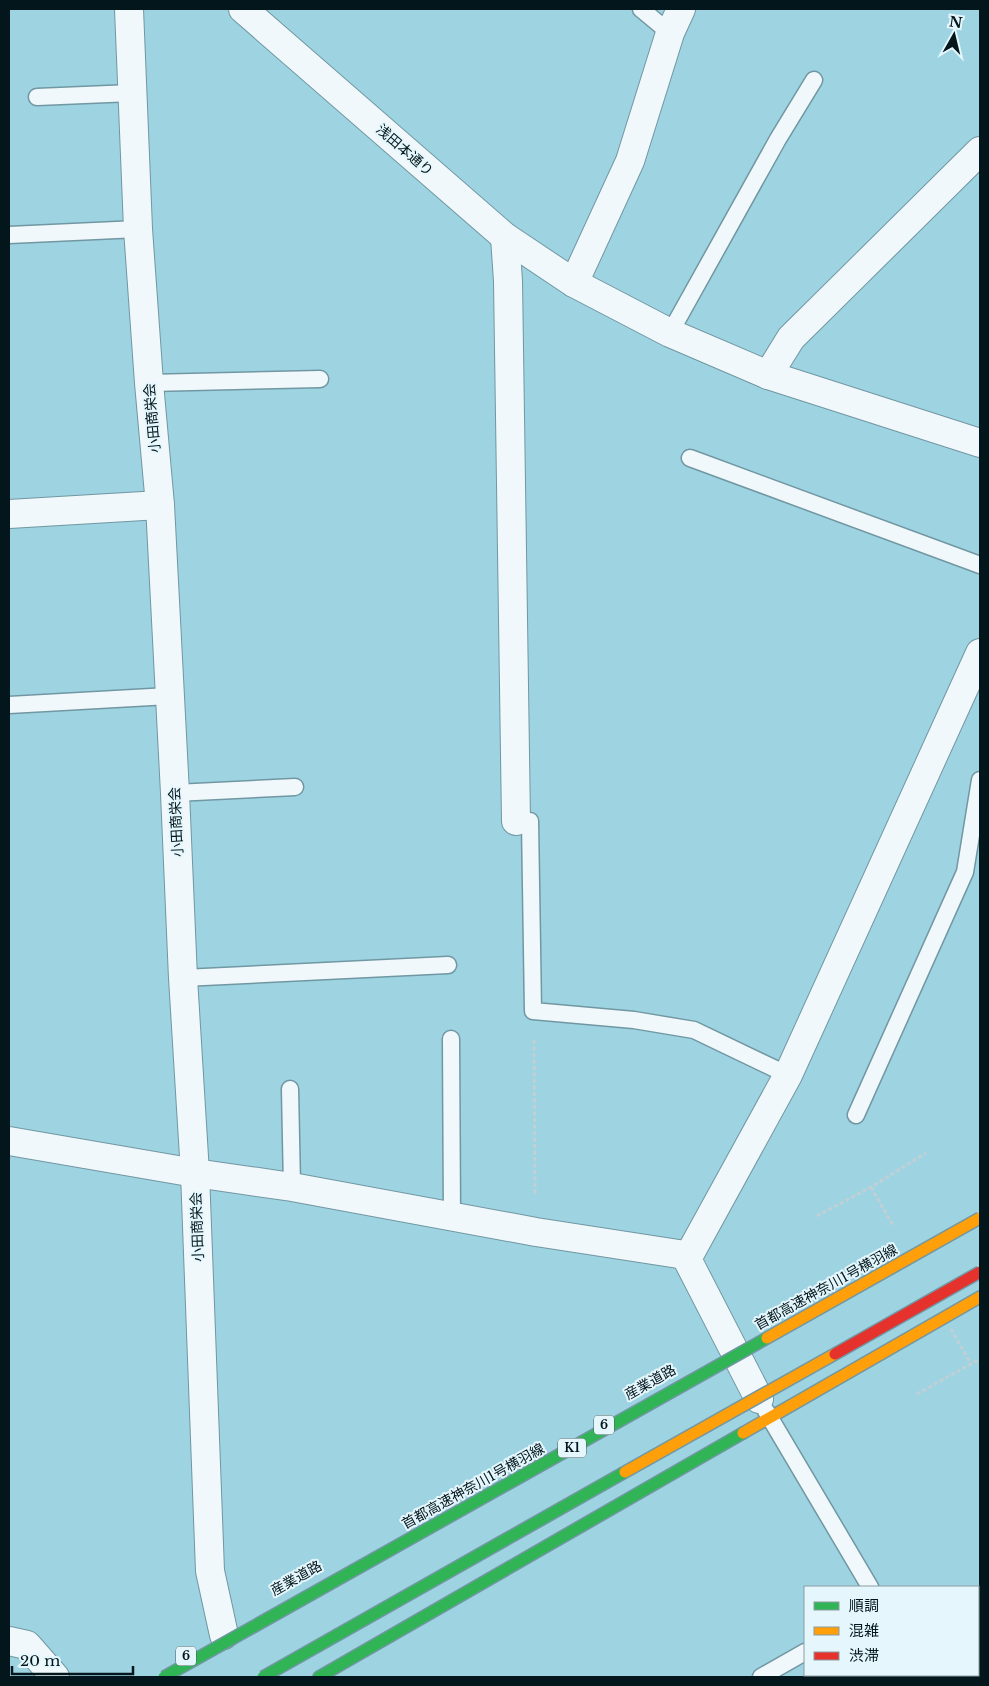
<svg xmlns="http://www.w3.org/2000/svg" width="989" height="1686" font-family="'Libre Baskerville','Noto Sans JP',serif">
  <rect width="100%" height="100%" fill="#9ed3e2"/>
  <g fill="none" stroke-linecap="round" stroke-linejoin="round">
    <defs>
      <g id="lane">
        <path d="M 641,9 L 670,33"/>
        <path d="M 37,97 L 132,93"/>
        <path d="M 9,235 L 138,229"/>
        <path d="M 670,333 L 778,139 L 814,80"/>
        <path d="M 149,383 L 320,379"/>
        <path d="M 690,458 L 980,565"/>
        <path d="M 9,705 L 169,696"/>
        <path d="M 175,793 L 295,787"/>
        <path d="M 516,821 L 530,821 L 533,1011 L 634,1020 L 694,1030 L 788,1075"/>
        <path d="M 183,978 L 448,965"/>
        <path d="M 451,1039 L 452,1217"/>
        <path d="M 290,1089 L 292,1187"/>
        <path d="M 856,1115 L 965,872 L 980,780"/>
        <path d="M 766,1411 L 870,1587"/>
        <path d="M 922,1675 L 923,1677"/>
        <path d="M 761,1677 L 805,1652"/>
      </g>
      <g id="street">
        <path d="M 129,9 L 138,229 L 149,383 L 160,505 L 175,793 L 183,978 L 195,1173 L 210,1571 L 224,1635"/>
        <path d="M 243,9 L 505,237 L 574,283 L 670,333 L 768,375 L 980,443"/>
        <path d="M 505,237 L 508,281 L 516,821"/>
        <path d="M 574,283 L 630,161 L 670,33 L 681,9"/>
        <path d="M 768,375 L 791,338 L 980,151"/>
        <path d="M 9,514 L 160,505"/>
        <path d="M 9,1141 L 195,1173 L 292,1187 L 536,1232 L 685,1255 L 759,1399"/>
        <path d="M 687,1259 L 788,1075 L 980,653"/>
        <path d="M 9,1641 L 27,1645 L 55,1677"/>
      </g>
      <path id="fast" d="M 319,1677 L 743,1433"/>
      <path id="slow" d="M 743,1433 L 980,1297"/>
    </defs>
    <!-- lane casing -->
    <use href="#lane" stroke="#7197a2" stroke-width="19"/>
    <!-- street casing -->
    <use href="#street" stroke="#7197a2" stroke-width="30"/>
    <!-- fast casing -->
    <use href="#fast" stroke="#7197a2" stroke-width="14"/>
    <!-- slow casing -->
    <use href="#slow" stroke="#7197a2" stroke-width="14"/>
    <!-- path -->
    <g stroke="#c1d0d5" stroke-width="3" stroke-dasharray="4 2.5" stroke-linecap="butt">
      <path d="M 534,1040 L 535,1196"/>
      <path d="M 817,1216 L 871,1187 L 926,1153"/>
      <path d="M 917,1394 L 980,1359"/>
    </g>
    <!-- lane -->
    <use href="#lane" stroke="#f0f8fb" stroke-width="16"/>
    <!-- street -->
    <use href="#street" stroke="#f0f8fb" stroke-width="28"/>
    <!-- fast -->
    <use href="#fast" stroke="#30b455" stroke-width="11"/>
    <!-- slow -->
    <use href="#slow" stroke="#ff9f0a" stroke-width="11"/>
    <defs>
      <g id="fast-bridge">
        <path d="M 164,1677 L 767,1338"/>
        <path d="M 263,1677 L 625,1472"/>
      </g>
      <g id="slow-bridge">
        <path d="M 767,1338 L 980,1218"/>
        <path d="M 625,1472 L 835,1354"/>
      </g>
      <path id="jam-bridge" d="M 835,1354 L 980,1272"/>
    </defs>
    <!-- fast-bridge casing -->
    <use href="#fast-bridge" stroke="#7197a2" stroke-width="14" stroke-linecap="butt"/>
    <!-- slow-bridge casing -->
    <use href="#slow-bridge" stroke="#7197a2" stroke-width="14" stroke-linecap="butt"/>
    <!-- jam-bridge casing -->
    <use href="#jam-bridge" stroke="#7197a2" stroke-width="14" stroke-linecap="butt"/>
    <!-- path-bridge -->
    <g stroke="#c1d0d5" stroke-width="3" stroke-dasharray="4 2.5" stroke-linecap="butt">
      <path d="M 871,1187 L 894,1227"/>
      <path d="M 951,1329 L 971,1364"/>
    </g>
    <!-- fast-bridge -->
    <use href="#fast-bridge" stroke="#30b455" stroke-width="11"/>
    <!-- slow-bridge -->
    <use href="#slow-bridge" stroke="#ff9f0a" stroke-width="11"/>
    <!-- jam-bridge -->
    <use href="#jam-bridge" stroke="#e5322d" stroke-width="11"/>
  </g>
  <g text-anchor="middle" stroke-width="4" stroke-linejoin="round" paint-order="stroke">
    <!-- shield labels -->
    <g fill="#e5f7fc" stroke="#465a5e" stroke-width="1">
      <rect x="594" y="1415.5" width="20" height="19" rx="4"/>
      <rect x="558" y="1438.5" width="28" height="19" rx="4"/>
      <rect x="176" y="1646.5" width="20" height="19" rx="4"/>
    </g>
    <g font-size="12" font-weight="bold" fill="#02161b">
      <text x="604" y="1429">6</text>
      <text x="572" y="1452">K1</text>
      <text x="186" y="1660">6</text>
    </g>
    <!-- street labels -->
    <g font-size="14" fill="#02161b" stroke="#e5f7fc">
      <text transform="translate(405 150) rotate(41)" y="5">浅田本通り</text>
      <text transform="translate(152 418) rotate(-95)" y="5">小田商栄会</text>
      <text transform="translate(176 822) rotate(-93)" y="5">小田商栄会</text>
      <text transform="translate(197 1227) rotate(-92)" y="5">小田商栄会</text>
      <text transform="translate(826 1287) rotate(-29)" y="5">首都高速神奈川1号横羽線</text>
      <text transform="translate(650 1382) rotate(-29)" y="5">産業道路</text>
      <text transform="translate(473 1486) rotate(-29)" y="5">首都高速神奈川1号横羽線</text>
      <text transform="translate(296 1578) rotate(-29)" y="5">産業道路</text>
    </g>
  </g>
  <!-- border -->
  <rect width="989" height="1686" fill="none" stroke="#02161b" stroke-width="20"/>
  <!-- legend -->
  <rect x="804" y="1586" width="175" height="90" fill="#e5f7fc" stroke="#8a9da2"/>
  <rect x="814" y="1602" width="25" height="8" fill="#30b455" stroke="#8a9da2"/>
  <text x="849" y="1611" font-size="15" fill="#02161b">順調</text>
  <rect x="814" y="1627" width="25" height="8" fill="#ff9f0a" stroke="#8a9da2"/>
  <text x="849" y="1636" font-size="15" fill="#02161b">混雑</text>
  <rect x="814" y="1652" width="25" height="8" fill="#e5322d" stroke="#8a9da2"/>
  <text x="849" y="1661" font-size="15" fill="#02161b">渋滞</text>
  <!-- north arrow -->
  <g transform="translate(954 35) rotate(8)" stroke="#e5f7fc" stroke-width="4" paint-order="stroke">
  <path d="M0-4L9 19L0 12L-9 19Z" fill="#02161b"/>
  <text y="-8" font-size="14" font-weight="bold" text-anchor="middle" fill="#02161b">N</text>
  </g>
  <!-- scale -->
  <path d="M12 1666v8h121v-8" fill="none" stroke="#02161b" stroke-width="2.5"/>
  <text x="20" y="1666" font-size="15" fill="#02161b" stroke="#e5f7fc" stroke-width="4" paint-order="stroke">20 m</text>
</svg>
